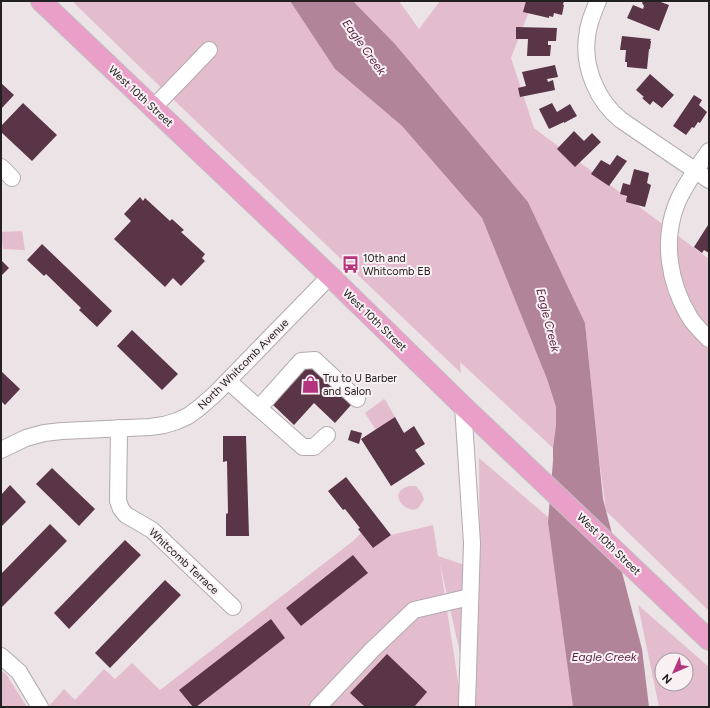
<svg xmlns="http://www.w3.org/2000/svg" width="710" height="708" font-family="Figtree,sans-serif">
  <rect width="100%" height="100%" fill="#ece3e7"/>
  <!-- green -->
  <g fill="#e3bdce" fill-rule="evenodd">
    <path d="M 72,1 L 290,1 L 335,69 L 402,126 L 482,218 L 547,379 L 556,407 L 556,425 L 553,448 L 460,362 L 461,373 L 179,105 Z"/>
    <path d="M 353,1 L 399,1 L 419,29 L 440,1 L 533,1 L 511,58 L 534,128 L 709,259 L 709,611 L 606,511 L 599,458 L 585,323 L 528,202 L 395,44 Z"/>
    <path d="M 22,231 L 25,250 L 3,249 L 1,232 Z"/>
    <path d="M 384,399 L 386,401 L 395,417 L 376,430 L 365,413 Z"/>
    <path d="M 479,458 L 548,517 L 573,707 L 472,707 L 440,564 L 462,707 L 50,707 L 49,706 L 64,689 L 75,700 L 104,669 L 115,679 L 132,663 L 160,690 L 353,541 L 361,533 L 373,548 L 391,535 L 433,525 L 438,556 L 480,570 Z"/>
    <path d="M 410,486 L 416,486 L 422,494 L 424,500 C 422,502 420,506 418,508 C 408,516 384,492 410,486 Z"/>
    <path d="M 638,605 L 709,667 L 709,707 L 659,707 ZM 662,660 L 686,660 L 686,684 L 662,684 Z"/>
    <path d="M 1,671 L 6,674 L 27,707 L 1,707 Z"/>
  </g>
  <!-- water -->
  <path fill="#b18499" d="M 290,1 L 353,1 L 395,44 L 528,202 L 585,323 L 603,499 L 642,649 L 649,707 L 573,707 L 548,522 L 553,461 L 553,448 L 556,425 L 556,407 L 547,379 L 482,218 L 402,126 L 335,69 Z"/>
  <!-- building -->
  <g fill="#5a3447">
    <path d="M 526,1 L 564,1 L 563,5 L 564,5 L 562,15 L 554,13 L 553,17 L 549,16 L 549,18 L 523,12 Z"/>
    <path d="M 643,1 L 658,1 L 669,5 L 659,31 L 627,18 L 633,5 L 643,9 L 644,6 L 642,3 Z"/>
    <path d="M 516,27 L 557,28 L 556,41 L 548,41 L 548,45 L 551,45 L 550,56 L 527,56 L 528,39 L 516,39 Z"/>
    <path d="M 622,36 L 651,39 L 650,41 L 651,41 L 650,49 L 649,49 L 647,69 L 627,67 L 627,62 L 625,62 L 626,50 L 620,50 Z"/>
    <path d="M 555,65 L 558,77 L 547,79 L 548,82 L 553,80 L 555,90 L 520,97 L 518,88 L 526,86 L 522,72 Z"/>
    <path d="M 650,74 L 674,95 L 662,108 L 653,101 L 650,105 L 642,98 L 644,97 L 636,90 Z"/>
    <path d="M 1,83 L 14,95 L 1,109 Z"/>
    <path d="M 694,95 L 702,100 L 699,105 L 707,112 L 700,123 L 698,122 L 694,128 L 692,127 L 686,135 L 673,126 Z"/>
    <path d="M 23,103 L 57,135 L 32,161 L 1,132 L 1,126 Z"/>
    <path d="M 552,103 L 557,112 L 570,104 L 577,116 L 564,123 L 564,122 L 549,129 L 539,109 Z"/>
    <path d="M 574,131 L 584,141 L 592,133 L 601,142 L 575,167 L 557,149 Z"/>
    <path d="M 617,155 L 627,161 L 609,186 L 591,174 L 601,160 L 610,165 Z"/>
    <path d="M 634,169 L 649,173 L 647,183 L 651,185 L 645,207 L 626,202 L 627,196 L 620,194 L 623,183 L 630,185 Z"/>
    <path d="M 140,197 L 143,201 L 145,198 L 170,221 L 172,219 L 184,230 L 181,232 L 205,254 L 202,258 L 205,261 L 181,286 L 173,278 L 165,287 L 114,239 L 131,221 L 124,214 Z"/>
    <path d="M 708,225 L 709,226 L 709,253 L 704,250 L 702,253 L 694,247 Z"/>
    <path d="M 42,244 L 112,311 L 97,327 L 79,310 L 81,308 L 46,274 L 44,276 L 27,260 Z"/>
    <path d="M 1,260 L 9,268 L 1,276 Z"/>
    <path d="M 132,330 L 178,374 L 162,390 L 117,346 Z"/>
    <path d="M 309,365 L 351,405 L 335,423 L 314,403 L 294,425 L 272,404 Z"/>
    <path d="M 1,371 L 20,389 L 5,405 L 1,401 Z"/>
    <path d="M 395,417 L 404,433 L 414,426 L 425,444 L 415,450 L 425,464 L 391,486 L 361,439 Z"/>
    <path d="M 351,430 L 362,433 L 359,444 L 348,440 Z"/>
    <path d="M 223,436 L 246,436 L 249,536 L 226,536 L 226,514 L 228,513 L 227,461 L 223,462 Z"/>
    <path d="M 52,468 L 95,509 L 79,526 L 36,484 Z"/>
    <path d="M 346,477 L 391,535 L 373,548 L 358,529 L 360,528 L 345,509 L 343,510 L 328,491 Z"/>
    <path d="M 10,485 L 26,502 L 1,527 L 1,495 Z"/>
    <path d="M 50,524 L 67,541 L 1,608 L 1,574 Z"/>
    <path d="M 125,540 L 141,555 L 69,629 L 54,613 Z"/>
    <path d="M 353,555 L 368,573 L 301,626 L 286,608 Z"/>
    <path d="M 165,580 L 181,595 L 110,668 L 95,653 Z"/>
    <path d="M 271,619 L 285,638 L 196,707 L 193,707 L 179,690 Z"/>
    <path d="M 387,654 L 427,692 L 414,707 L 365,707 L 350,693 Z"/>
  </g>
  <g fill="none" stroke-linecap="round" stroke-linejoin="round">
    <defs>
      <g id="minor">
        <path d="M 598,1 C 593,13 588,24 587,37 C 583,67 597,101 621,120 L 709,180"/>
        <path d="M 153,108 L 187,73 L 209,50"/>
        <path d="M 709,151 C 698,167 685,184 677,203 C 662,240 669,283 689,316 C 693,324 703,333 709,339"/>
        <path d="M 1,167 L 12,178"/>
        <path d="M 228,381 L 303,447 L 314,447 L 327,435"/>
        <path d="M 463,406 L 472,543 L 467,704"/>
        <path d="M 259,408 L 301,361 L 315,360 L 357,399"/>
        <path d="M 119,428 L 118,501 L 121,509 L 126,515 L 140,523 L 152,530 L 233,607"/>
        <path d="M 1,450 L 26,438 L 44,433 L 62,431 L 150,427 L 164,425 L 177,421 L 188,416 L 199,408 L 215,394 L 330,276"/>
        <path d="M 1,656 L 19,672 L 40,707"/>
        <path d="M 318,707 L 372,650 L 414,610 L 470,597"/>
      </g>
      <path id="major" d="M 41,1 L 330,276 L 463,406 L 709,640"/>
    </defs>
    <!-- minor casing -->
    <use href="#minor" stroke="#b2aaae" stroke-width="18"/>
    <!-- major casing -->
    <use href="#major" stroke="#c1c1c1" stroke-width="22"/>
    <!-- minor -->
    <use href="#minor" stroke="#fff" stroke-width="16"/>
    <!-- major -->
    <use href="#major" stroke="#e99fc7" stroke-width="20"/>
  </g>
  <!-- icons -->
  <defs>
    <symbol id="bus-bare" viewBox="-9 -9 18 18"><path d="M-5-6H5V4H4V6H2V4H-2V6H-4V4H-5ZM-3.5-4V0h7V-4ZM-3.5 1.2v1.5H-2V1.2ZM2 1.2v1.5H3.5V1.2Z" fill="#b5347e" stroke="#f9f0f4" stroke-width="2.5" paint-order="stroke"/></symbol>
    <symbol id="shop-bare" viewBox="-9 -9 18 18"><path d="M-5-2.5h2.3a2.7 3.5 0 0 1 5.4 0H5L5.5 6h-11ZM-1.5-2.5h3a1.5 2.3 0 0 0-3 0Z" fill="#b5347e" stroke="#f9f0f4" stroke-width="2.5" paint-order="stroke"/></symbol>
  </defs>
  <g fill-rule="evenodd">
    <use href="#bus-bare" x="338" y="252" width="25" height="25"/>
    <use href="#shop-bare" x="298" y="372" width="25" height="25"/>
  </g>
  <g text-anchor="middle" stroke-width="4" stroke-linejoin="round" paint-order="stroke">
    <!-- street labels -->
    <g font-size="11" fill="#232021" stroke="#f9f0f4">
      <text transform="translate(141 96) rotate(43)" y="4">West 10th Street</text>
      <text transform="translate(375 320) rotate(44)" y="4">West 10th Street</text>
      <text transform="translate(243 364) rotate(-45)" y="4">North Whitcomb Avenue</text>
      <text transform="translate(609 544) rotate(44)" y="4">West 10th Street</text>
      <text transform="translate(184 561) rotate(43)" y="4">Whitcomb Terrace</text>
    </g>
    <!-- poi labels -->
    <g font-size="11" fill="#232021" stroke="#f9f0f4" text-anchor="start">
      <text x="363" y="262">10th and<tspan x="363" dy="13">Whitcomb EB</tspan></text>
      <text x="323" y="382">Tru to U Barber<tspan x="323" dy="13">and Salon</tspan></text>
    </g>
    <!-- water labels -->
    <g font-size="12" font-style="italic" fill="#561e3d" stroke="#f9f0f4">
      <text transform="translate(364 47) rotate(54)" y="4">Eagle Creek</text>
      <text transform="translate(548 320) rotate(76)" y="4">Eagle Creek</text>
      <text x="604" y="661">Eagle Creek</text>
    </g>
  </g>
  <!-- border -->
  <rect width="710" height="708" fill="none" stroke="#232021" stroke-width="4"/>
  <!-- north arrow -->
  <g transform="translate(674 672) rotate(225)"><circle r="19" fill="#f9f0f4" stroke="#a39da0"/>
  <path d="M0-3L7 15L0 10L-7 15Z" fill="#b5347e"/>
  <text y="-6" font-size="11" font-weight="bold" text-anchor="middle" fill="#232021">N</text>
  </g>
</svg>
